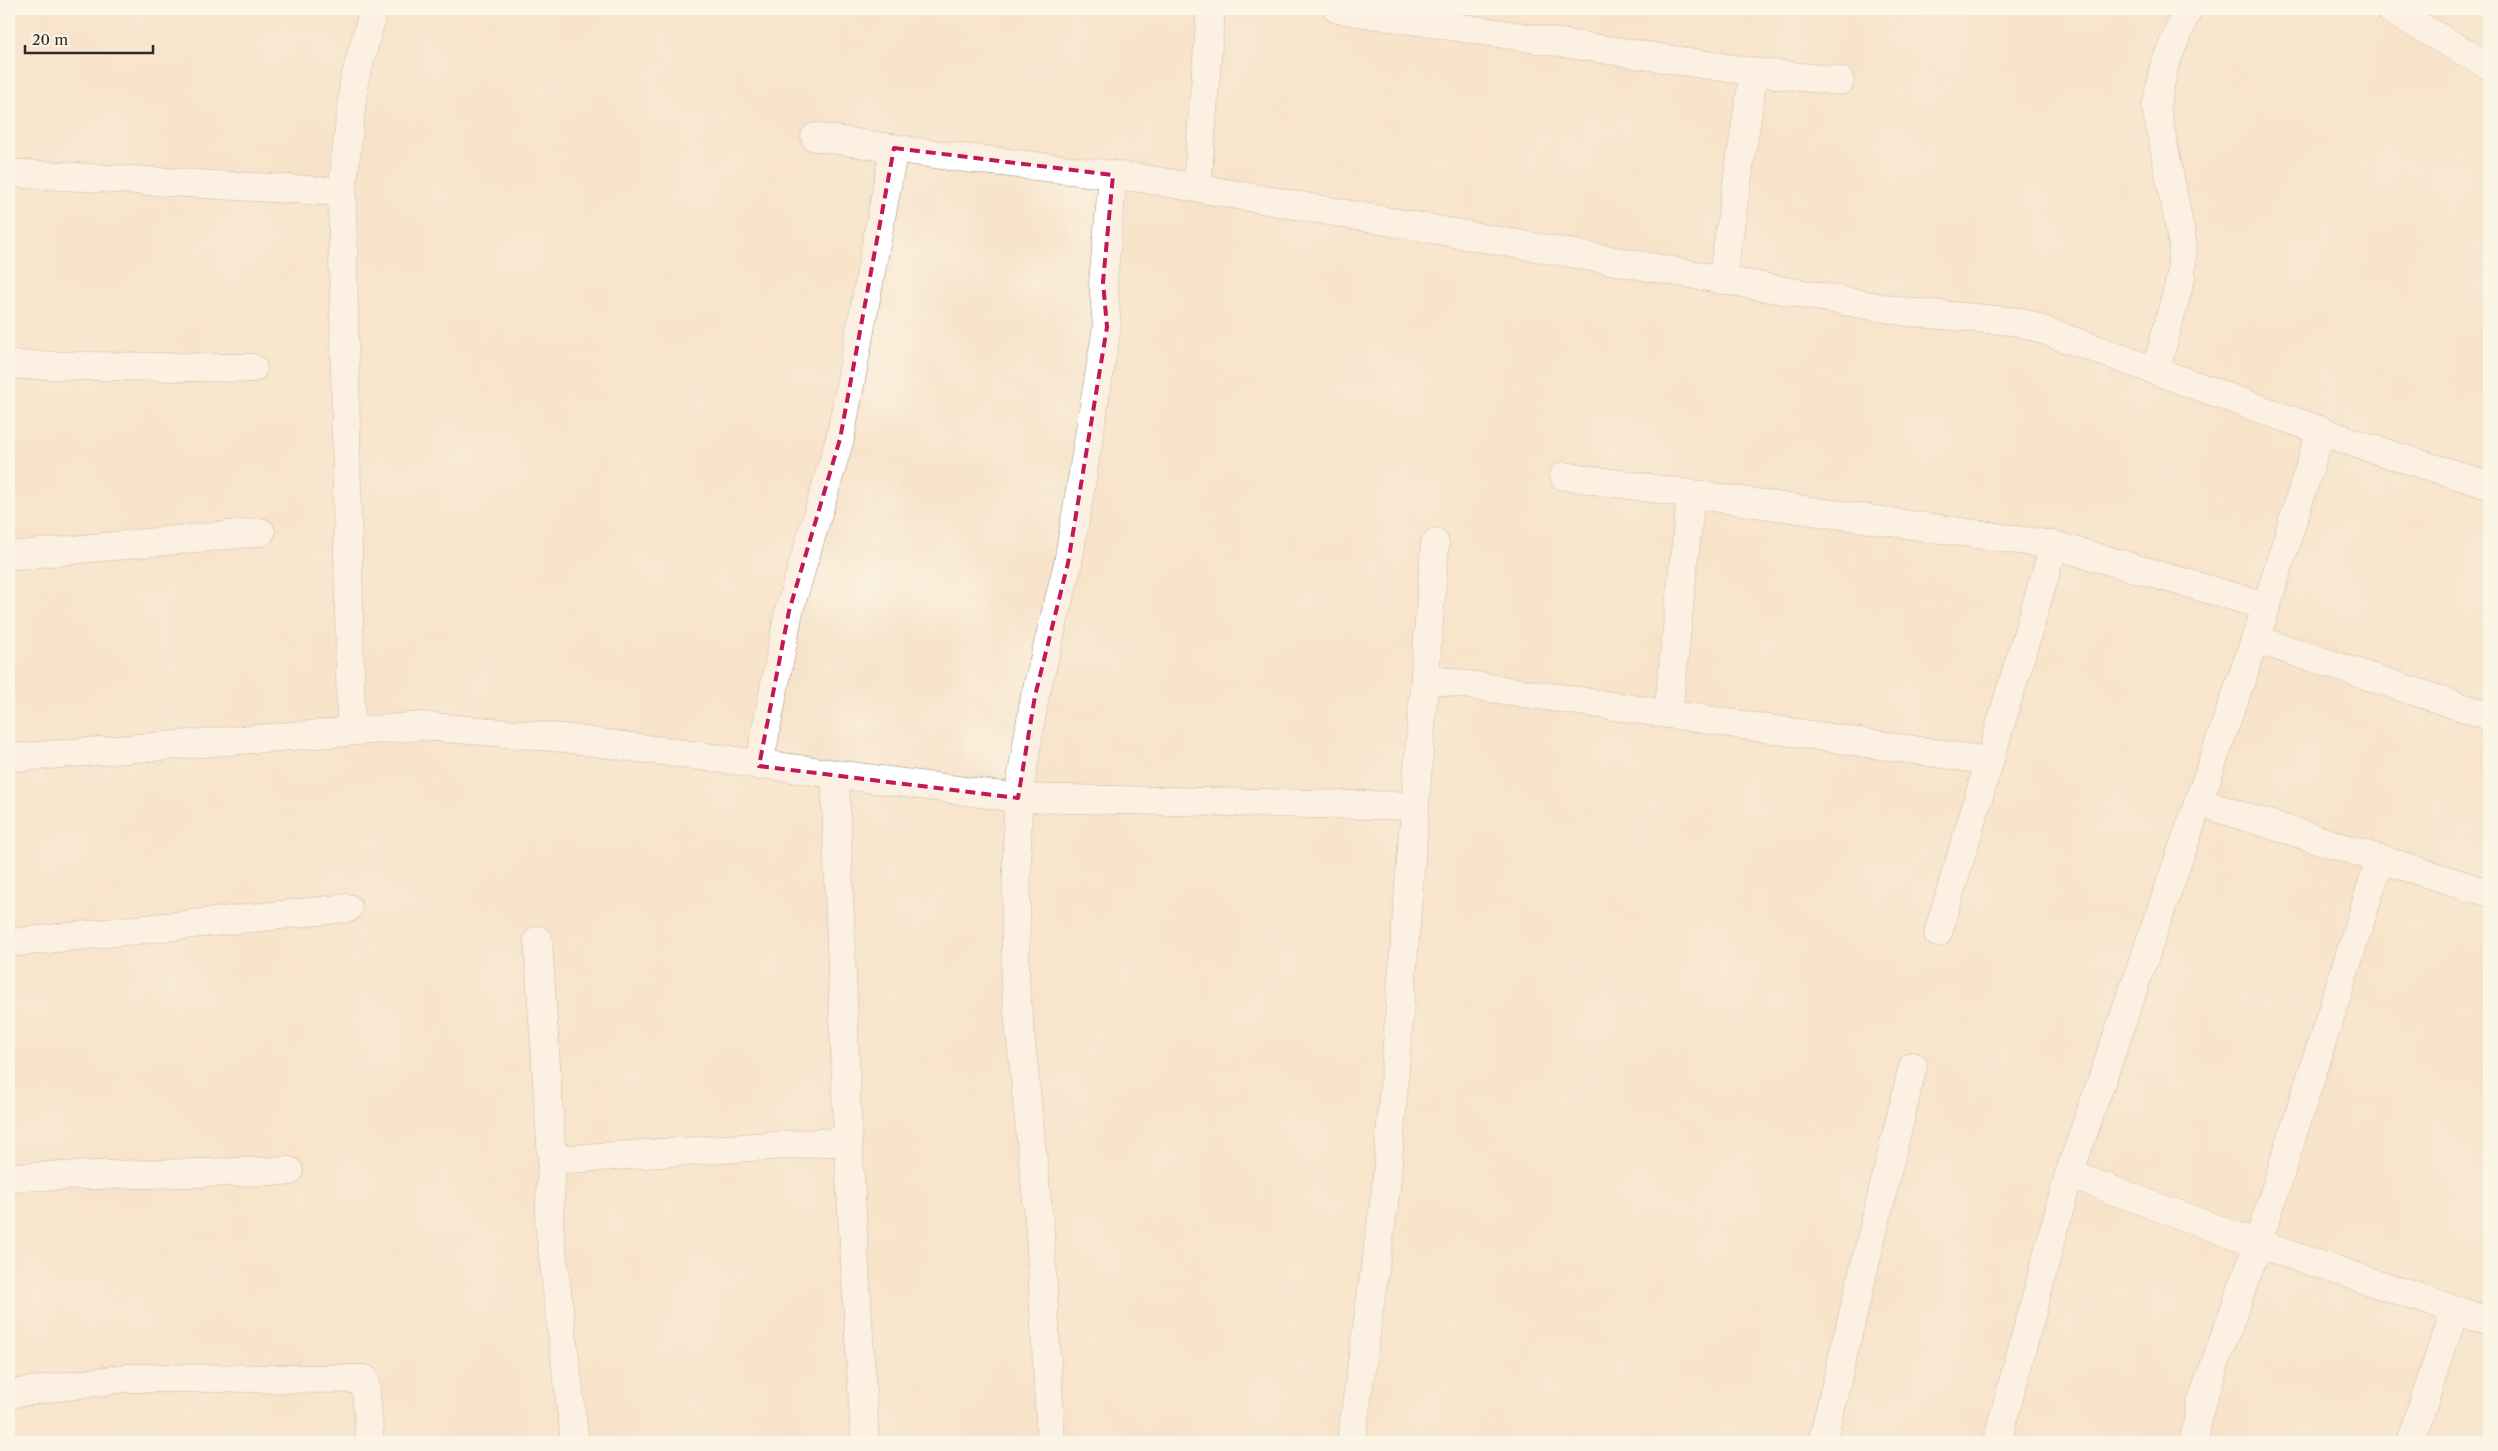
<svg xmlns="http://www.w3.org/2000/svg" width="2498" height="1451" font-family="'Libre Caslon Text',serif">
  <rect width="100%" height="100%" fill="#fcf5e5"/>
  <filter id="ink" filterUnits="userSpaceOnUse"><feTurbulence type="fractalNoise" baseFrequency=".02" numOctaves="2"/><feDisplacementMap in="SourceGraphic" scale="10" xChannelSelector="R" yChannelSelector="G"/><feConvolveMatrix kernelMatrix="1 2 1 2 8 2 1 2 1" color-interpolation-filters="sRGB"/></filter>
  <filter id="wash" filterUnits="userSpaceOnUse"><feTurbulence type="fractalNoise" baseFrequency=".0096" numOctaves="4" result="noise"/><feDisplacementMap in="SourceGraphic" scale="20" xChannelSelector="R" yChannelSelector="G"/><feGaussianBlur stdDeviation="1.12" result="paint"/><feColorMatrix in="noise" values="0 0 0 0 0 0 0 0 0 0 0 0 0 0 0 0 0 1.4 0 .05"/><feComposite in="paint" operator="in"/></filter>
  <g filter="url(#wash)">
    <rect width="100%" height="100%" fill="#f7e3ca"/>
  </g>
  <g filter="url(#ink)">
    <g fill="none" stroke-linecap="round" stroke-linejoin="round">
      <defs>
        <g id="street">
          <path d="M 1337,9 L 1754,72 L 1840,81"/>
          <path d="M 2389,9 L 2489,66"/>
          <path d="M 815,137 L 948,156 L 1140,178 L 1907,312 L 2021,322 L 2360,445 L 2489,485"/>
          <path d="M 9,173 L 342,192 L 351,731"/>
          <path d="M 1197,188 L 1211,9"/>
          <path d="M 342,192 L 354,82 L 374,9"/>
          <path d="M 1722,280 L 1754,72"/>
          <path d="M 9,365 L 253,368"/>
          <path d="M 2156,369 L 2181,277 L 2183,245 L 2156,107 L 2164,66 L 2188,9"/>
          <path d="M 1564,476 L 2054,545 L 2266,606"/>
          <path d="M 9,556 L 261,532"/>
          <path d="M 2255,639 L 2489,716"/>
          <path d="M 1435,680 L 1989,761"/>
          <path d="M 1668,714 L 1691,494"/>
          <path d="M 9,758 L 422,726 L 563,738 L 1018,798 L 1415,806"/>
          <path d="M 759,766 L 789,611 L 840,439 L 894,148"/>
          <path d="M 835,776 L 848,1141 L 865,1442"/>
          <path d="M 2198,802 L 2489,893"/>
          <path d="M 1938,933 L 2054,545"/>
          <path d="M 538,940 L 552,1160 L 549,1223 L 575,1442"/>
          <path d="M 9,943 L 348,908"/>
          <path d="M 552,1160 L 848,1141"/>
          <path d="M 2069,1174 L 2258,1244 L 2489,1321"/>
          <path d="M 9,1177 L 289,1171"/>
          <path d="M 9,1394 L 126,1378 L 365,1379 L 370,1442"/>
          <path d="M 1051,1442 L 1040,1231 L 1015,981 L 1018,798 L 1035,696 L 1068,563 L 1107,327 L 1103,282 L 1113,175"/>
          <path d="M 1351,1442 L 1386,1189 L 1435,543"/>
          <path d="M 1822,1442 L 1913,1066"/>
          <path d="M 1997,1442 L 2069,1174 L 2263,617 L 2321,430"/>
          <path d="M 2194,1442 L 2201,1403 L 2258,1244 L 2380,859"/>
          <path d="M 2410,1442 L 2455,1310"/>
        </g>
      </defs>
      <!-- street casing -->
      <use href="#street" stroke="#91877a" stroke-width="29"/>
      <!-- street -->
      <use href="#street" stroke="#fff" stroke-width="28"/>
    </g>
  </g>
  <!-- marked area -->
  <path d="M0 0H2498V1451H0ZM 894,148 L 1113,175 L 1103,282 L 1107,327 L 1068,563 L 1035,696 L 1018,798 L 759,766 L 789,611 L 840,439 Z" fill="#f7e3ca" fill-opacity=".55" fill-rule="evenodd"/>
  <path fill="none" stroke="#c2185b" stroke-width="4" stroke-dasharray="10 6" stroke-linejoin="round" d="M 894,148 L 1113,175 L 1103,282 L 1107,327 L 1068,563 L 1035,696 L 1018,798 L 759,766 L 789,611 L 840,439 Z"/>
  <!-- margin -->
  <rect width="2498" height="1451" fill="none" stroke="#fcf5e5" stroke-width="30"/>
  <!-- scale -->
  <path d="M25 45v8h128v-8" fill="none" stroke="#2b2b2b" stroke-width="2.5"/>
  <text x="32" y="45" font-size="15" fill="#2b2b2b" stroke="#fcf5e5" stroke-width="4" paint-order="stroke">20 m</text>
</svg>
